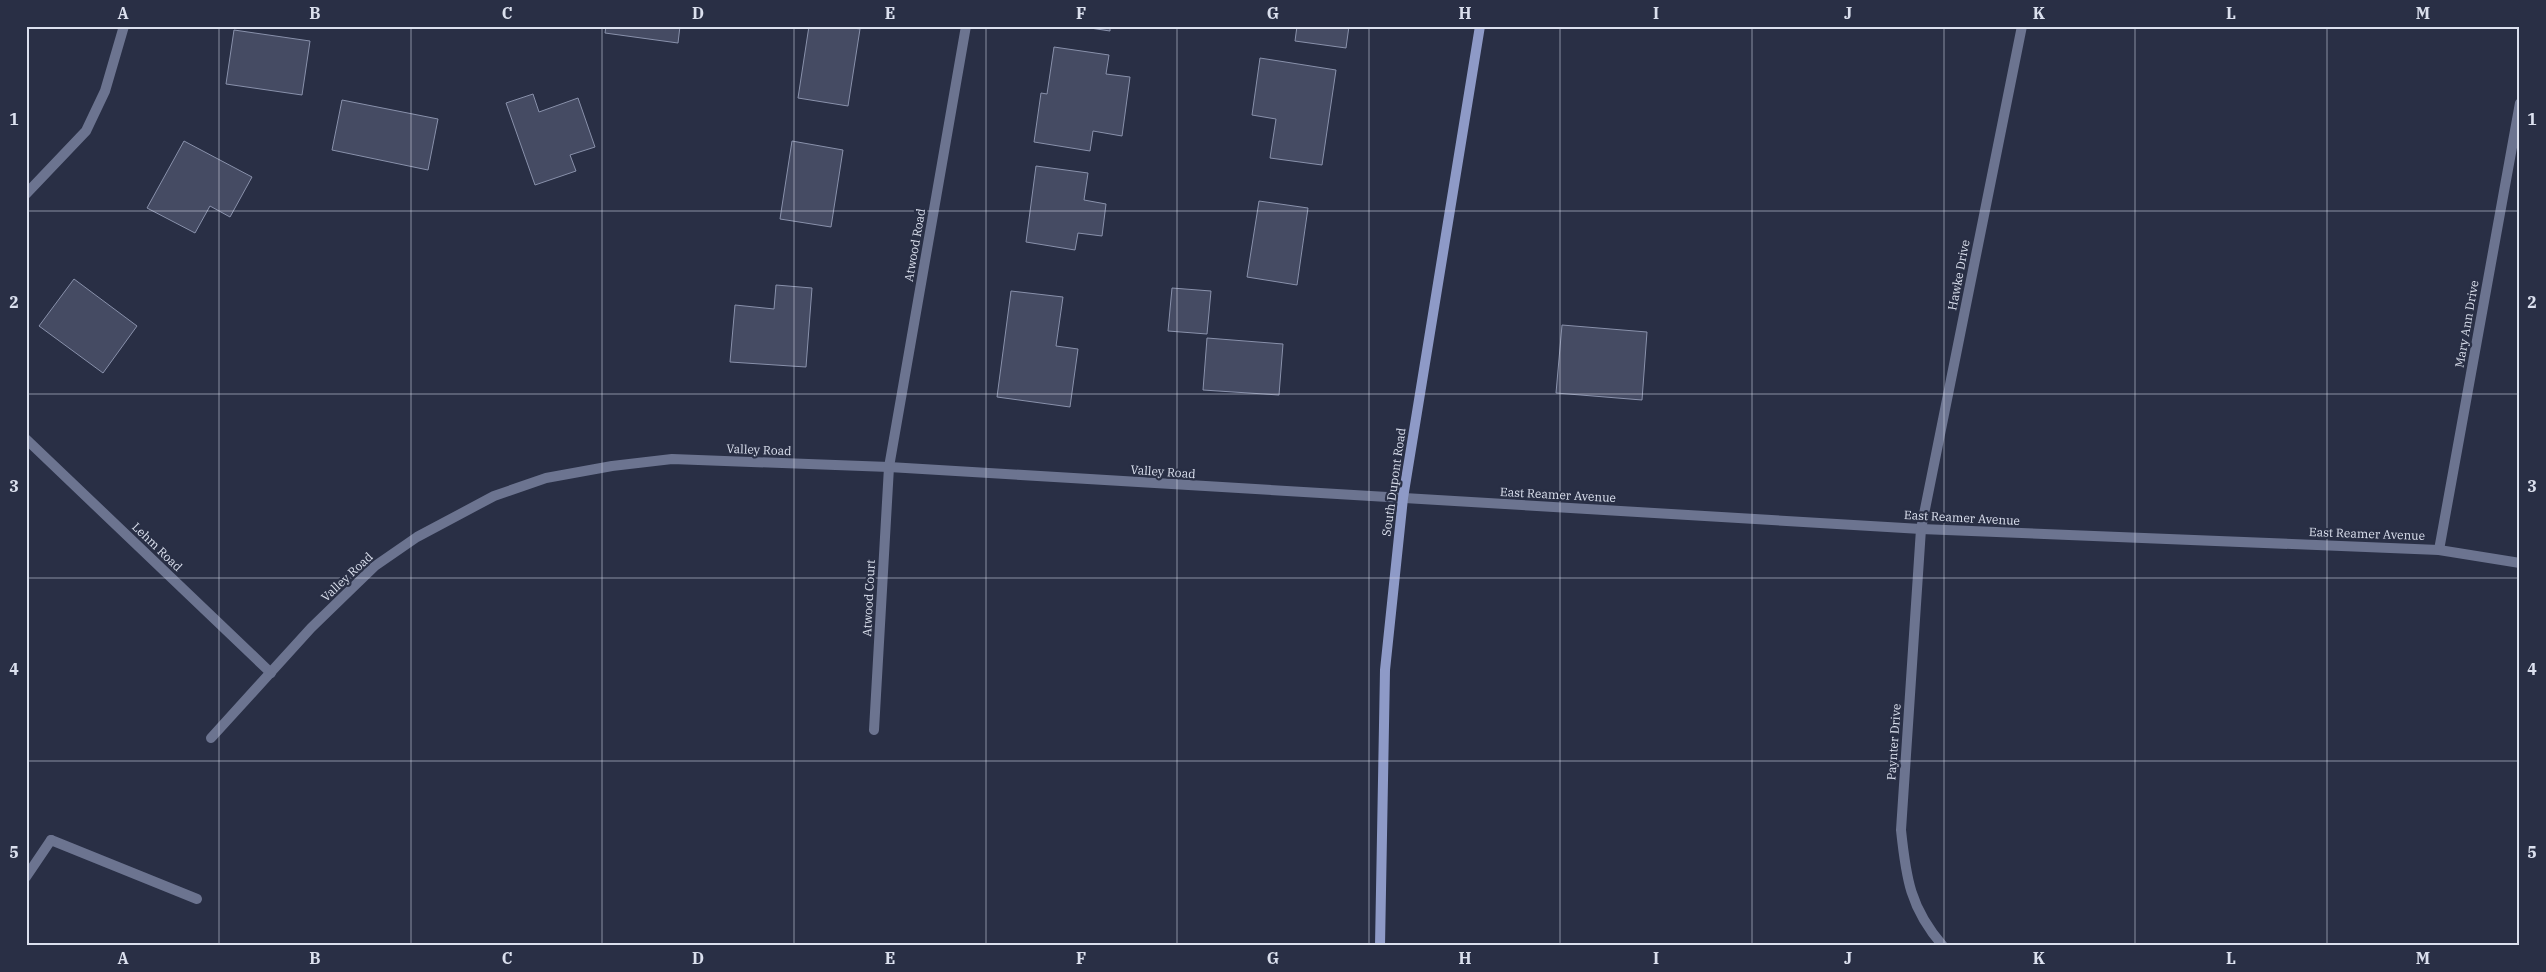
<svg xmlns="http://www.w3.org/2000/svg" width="2546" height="972" font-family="'IBM Plex Serif',serif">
  <rect width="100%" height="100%" fill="#292f45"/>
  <!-- building -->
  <g fill="#454b63" stroke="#8991ab">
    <path d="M 606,26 L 680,26 L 678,43 L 605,33 Z"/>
    <path d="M 809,26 L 839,26 L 860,29 L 848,106 L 798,98 Z"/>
    <path d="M 1077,26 L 1110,26 L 1110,31 Z"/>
    <path d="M 1297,26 L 1349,26 L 1346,48 L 1295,41 Z"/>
    <path d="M 234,30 L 310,41 L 302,95 L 226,84 Z"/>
    <path d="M 1054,47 L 1109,55 L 1106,74 L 1130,77 L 1122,136 L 1093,131 L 1090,151 L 1034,142 L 1041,93 L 1047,94 Z"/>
    <path d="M 1260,58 L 1336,70 L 1322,165 L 1270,158 L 1276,119 L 1252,115 Z"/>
    <path d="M 533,94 L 539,112 L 578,98 L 595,147 L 570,155 L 576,171 L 535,185 L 506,103 Z"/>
    <path d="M 342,100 L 438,119 L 428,170 L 332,150 Z"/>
    <path d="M 184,141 L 252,177 L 230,217 L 210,206 L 195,233 L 147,208 Z"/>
    <path d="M 792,141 L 843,150 L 831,227 L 780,219 Z"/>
    <path d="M 1036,166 L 1088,173 L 1084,200 L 1106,204 L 1102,236 L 1078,233 L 1075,250 L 1026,242 Z"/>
    <path d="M 1259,201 L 1308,208 L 1297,285 L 1247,277 Z"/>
    <path d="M 74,279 L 137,326 L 103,373 L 39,326 Z"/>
    <path d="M 776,285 L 812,288 L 806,367 L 730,362 L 735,305 L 774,309 Z"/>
    <path d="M 1172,288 L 1211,291 L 1207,334 L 1168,331 Z"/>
    <path d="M 1011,291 L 1063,297 L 1056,346 L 1078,349 L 1070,407 L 997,397 Z"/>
    <path d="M 1562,325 L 1647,332 L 1642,400 L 1556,393 Z"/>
    <path d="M 1207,338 L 1283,344 L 1279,395 L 1203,390 Z"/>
  </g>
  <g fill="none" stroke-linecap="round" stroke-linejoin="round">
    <!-- lane -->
    <path stroke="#6c7490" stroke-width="10" d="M 51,840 L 197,899"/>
    <!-- street -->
    <g stroke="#6c7490" stroke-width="10">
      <path d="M 26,194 L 86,131 L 105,91 L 124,26"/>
      <path d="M 26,439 L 271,673"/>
      <path d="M 2439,550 L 2520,103"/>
      <path d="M 874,730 L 889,467 L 966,26"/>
      <path d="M 211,738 L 311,628 L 345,595 L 375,566 L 417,537 L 494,496 L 546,478 L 612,466 L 672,459 L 889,467 L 1921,529 L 2439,550 L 2520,563"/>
      <path d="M 26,877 L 51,840"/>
      <path d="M 1943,946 C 1910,908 1906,878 1901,830 L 1921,529 L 2022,26"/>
    </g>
    <!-- secondary -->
    <path stroke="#8e9ac7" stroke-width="10" d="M 1380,946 L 1385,670 L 1403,498 L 1480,26"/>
  </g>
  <!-- grid -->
  <path fill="none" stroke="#dbe0ee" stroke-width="1" stroke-opacity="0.55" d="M 219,26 L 219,946M 411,26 L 411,946M 602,26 L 602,946M 794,26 L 794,946M 986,26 L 986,946M 1177,26 L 1177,946M 1369,26 L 1369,946M 1560,26 L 1560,946M 1752,26 L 1752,946M 1944,26 L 1944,946M 2135,26 L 2135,946M 2327,26 L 2327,946M 26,211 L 2520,211M 26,394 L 2520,394M 26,578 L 2520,578M 26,761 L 2520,761"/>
  <g text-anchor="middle" stroke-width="4.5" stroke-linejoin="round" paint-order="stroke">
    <!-- street labels -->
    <g font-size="12" fill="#dbe0ee" stroke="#292f45">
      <text transform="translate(915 245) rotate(-80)" y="4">Atwood Road</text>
      <text transform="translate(1959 275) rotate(-79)" y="4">Hawke Drive</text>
      <text transform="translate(2467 324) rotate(-80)" y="4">Mary Ann Drive</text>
      <text transform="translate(759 450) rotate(2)" y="4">Valley Road</text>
      <text transform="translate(1163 472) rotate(4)" y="4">Valley Road</text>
      <text transform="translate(1394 482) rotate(-82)" y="4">South Dupont Road</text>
      <text transform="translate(1558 495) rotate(3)" y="4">East Reamer Avenue</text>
      <text transform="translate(1962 518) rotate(3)" y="4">East Reamer Avenue</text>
      <text transform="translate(2367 534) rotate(2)" y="4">East Reamer Avenue</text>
      <text transform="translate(157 547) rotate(44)" y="4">Lehm Road</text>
      <text transform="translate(347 577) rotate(-43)" y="4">Valley Road</text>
      <text transform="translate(869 598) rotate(-87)" y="4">Atwood Court</text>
      <text transform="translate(1894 742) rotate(-86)" y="4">Paynter Drive</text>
    </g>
  </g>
  <!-- border -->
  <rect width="2546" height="972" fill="none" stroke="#292f45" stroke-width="55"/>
  <rect x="28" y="28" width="2490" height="916" fill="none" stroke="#dbe0ee" stroke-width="2"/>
  <g font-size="16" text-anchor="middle" font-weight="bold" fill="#dbe0ee">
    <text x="123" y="19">A</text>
    <text x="315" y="19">B</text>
    <text x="507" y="19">C</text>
    <text x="698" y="19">D</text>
    <text x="890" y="19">E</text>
    <text x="1081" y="19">F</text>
    <text x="1273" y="19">G</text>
    <text x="1465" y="19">H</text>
    <text x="1656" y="19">I</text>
    <text x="1848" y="19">J</text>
    <text x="2039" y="19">K</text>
    <text x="2231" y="19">L</text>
    <text x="2423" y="19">M</text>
    <text x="14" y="125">1</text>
    <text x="2532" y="125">1</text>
    <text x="14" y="308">2</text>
    <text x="2532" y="308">2</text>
    <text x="14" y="492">3</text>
    <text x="2532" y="492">3</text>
    <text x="14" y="675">4</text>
    <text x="2532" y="675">4</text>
    <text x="14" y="858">5</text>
    <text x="2532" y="858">5</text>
    <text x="123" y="964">A</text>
    <text x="315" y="964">B</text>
    <text x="507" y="964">C</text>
    <text x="698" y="964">D</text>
    <text x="890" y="964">E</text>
    <text x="1081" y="964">F</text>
    <text x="1273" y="964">G</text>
    <text x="1465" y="964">H</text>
    <text x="1656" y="964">I</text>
    <text x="1848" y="964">J</text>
    <text x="2039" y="964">K</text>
    <text x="2231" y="964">L</text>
    <text x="2423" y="964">M</text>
  </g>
</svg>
